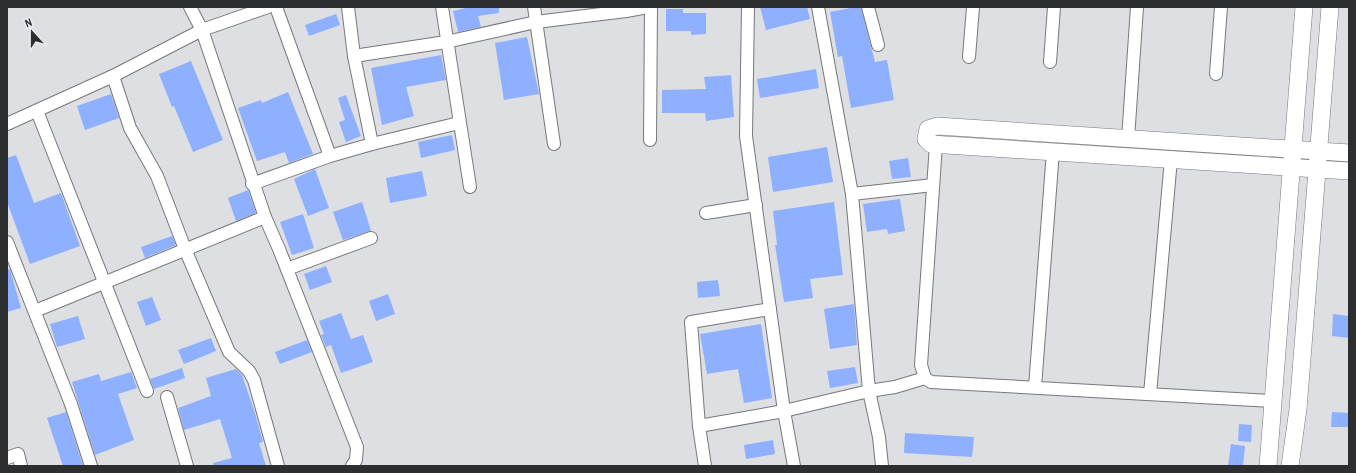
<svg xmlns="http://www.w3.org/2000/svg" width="1356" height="473" font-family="'Archivo Narrow',sans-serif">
  <rect width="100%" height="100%" fill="#dddfe3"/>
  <!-- building -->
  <g fill="#8fb0ff">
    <path d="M 470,7 L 499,7 L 499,13 L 478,16 L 481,27 L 458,32 L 453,11 Z"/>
    <path d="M 760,7 L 807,7 L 810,19 L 766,30 Z"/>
    <path d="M 855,7 L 861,7 L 875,62 L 887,60 L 894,100 L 851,108 L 842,56 L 838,57 L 830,12 Z"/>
    <path d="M 666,9 L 683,9 L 683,13 L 706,13 L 706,34 L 691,35 L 691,31 L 666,31 Z"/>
    <path d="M 336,14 L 340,25 L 309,36 L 305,25 Z"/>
    <path d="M 527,37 L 539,94 L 504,100 L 495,43 Z"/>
    <path d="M 441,55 L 446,80 L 406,87 L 414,116 L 382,125 L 371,68 Z"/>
    <path d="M 191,61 L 223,140 L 193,152 L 174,106 L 172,107 L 159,74 Z"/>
    <path d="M 816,69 L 819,88 L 760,98 L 757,79 Z"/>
    <path d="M 731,75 L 734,117 L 706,121 L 705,113 L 662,113 L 662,90 L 706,89 L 704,77 Z"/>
    <path d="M 288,92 L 313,154 L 289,163 L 285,152 L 257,161 L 238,108 L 261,100 L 262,103 Z"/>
    <path d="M 111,94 L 119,118 L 85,130 L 77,106 Z"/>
    <path d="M 346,95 L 361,136 L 346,142 L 339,122 L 345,120 L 338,98 Z"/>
    <path d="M 452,135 L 455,150 L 421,158 L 418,142 Z"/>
    <path d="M 827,147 L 833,182 L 773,192 L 768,157 Z"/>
    <path d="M 16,155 L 34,203 L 61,193 L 80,246 L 30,264 L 7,202 L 7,158 Z"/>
    <path d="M 908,158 L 911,177 L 892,179 L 889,161 Z"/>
    <path d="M 315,169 L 329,208 L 308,216 L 294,179 Z"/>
    <path d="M 422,171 L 427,196 L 390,203 L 386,178 Z"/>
    <path d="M 248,190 L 256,213 L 236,221 L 228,198 Z"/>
    <path d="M 900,199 L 905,231 L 888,234 L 887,229 L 867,232 L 863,204 Z"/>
    <path d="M 362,202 L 371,231 L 343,240 L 333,212 Z"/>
    <path d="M 834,202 L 843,275 L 810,279 L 813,298 L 784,302 L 775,245 L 777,245 L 773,211 Z"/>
    <path d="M 303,214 L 314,248 L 292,255 L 280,222 Z"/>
    <path d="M 172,236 L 176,245 L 145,258 L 141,247 Z"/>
    <path d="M 326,266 L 332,282 L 310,290 L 304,274 Z"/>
    <path d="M 10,269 L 21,308 L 7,312 L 7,270 Z"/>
    <path d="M 718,280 L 720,296 L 698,298 L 697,282 Z"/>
    <path d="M 388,294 L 395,314 L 376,321 L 369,301 Z"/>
    <path d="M 152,297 L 161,320 L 146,326 L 137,302 Z"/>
    <path d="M 854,304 L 857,345 L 830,349 L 824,309 Z"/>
    <path d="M 341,313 L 351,339 L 363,335 L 373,362 L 341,373 L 331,345 L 326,347 L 321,335 L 324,334 L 319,321 Z"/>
    <path d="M 1333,314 L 1349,316 L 1349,338 L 1332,336 Z"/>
    <path d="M 78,316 L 85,339 L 57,347 L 50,324 Z"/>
    <path d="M 761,324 L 772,398 L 744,403 L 738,369 L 707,374 L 700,334 Z"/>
    <path d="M 211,338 L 216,351 L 184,364 L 178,350 Z"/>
    <path d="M 307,340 L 312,352 L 280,364 L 275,352 Z"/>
    <path d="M 855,367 L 858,383 L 830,388 L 827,371 Z"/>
    <path d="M 182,368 L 185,378 L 154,389 L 150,379 Z"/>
    <path d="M 236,369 L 242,375 L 255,413 L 263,442 L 259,443 L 266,466 L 213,466 L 213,463 L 232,458 L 220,419 L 184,430 L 178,408 L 211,396 L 206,378 Z"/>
    <path d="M 131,372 L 137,388 L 118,394 L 134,440 L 95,455 L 72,382 L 99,374 L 101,381 Z"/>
    <path d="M 66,412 L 83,466 L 63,466 L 47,418 Z"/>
    <path d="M 1332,412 L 1349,413 L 1349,427 L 1331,427 Z"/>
    <path d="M 1239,424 L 1252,425 L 1251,442 L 1238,441 Z"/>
    <path d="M 905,433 L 974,437 L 972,457 L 904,453 Z"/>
    <path d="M 773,440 L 775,454 L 746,459 L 744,445 Z"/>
    <path d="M 1231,444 L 1245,446 L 1243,466 L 1228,466 Z"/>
  </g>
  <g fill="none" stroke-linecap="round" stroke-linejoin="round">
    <defs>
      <g id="street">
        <path d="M 276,7 L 330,156"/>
        <path d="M 348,7 L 354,56 L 372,144"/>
        <path d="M 442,7 L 470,187"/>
        <path d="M 534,7 L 554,144"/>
        <path d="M 748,7 L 746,136 L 784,411 L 794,466"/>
        <path d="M 818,7 L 852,194 L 869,391 L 879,437 L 882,466"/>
        <path d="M 868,7 L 878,45"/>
        <path d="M 354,56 L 446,42 L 536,22 L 626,11 L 648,7"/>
        <path d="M 969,57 L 973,7"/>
        <path d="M 1050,62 L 1054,7"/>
        <path d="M 1216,74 L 1221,7"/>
        <path d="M 113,76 L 130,128 L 157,176 L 185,249 L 229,352 L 249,371 L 254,380 L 278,466"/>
        <path d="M 37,111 L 147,391"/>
        <path d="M 7,124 L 113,76 L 202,30 L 268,7"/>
        <path d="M 1128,139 L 1137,7"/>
        <path d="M 650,140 L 651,7"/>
        <path d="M 936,144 L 921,365 L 925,378 L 931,382 L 1273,401"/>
        <path d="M 252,184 L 330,156 L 372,144 L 459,123"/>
        <path d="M 852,194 L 933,185"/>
        <path d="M 706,213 L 756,205"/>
        <path d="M 265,217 L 279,249 L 357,447 L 356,460 L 352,466"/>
        <path d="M 7,242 L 71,404 L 91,466"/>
        <path d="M 287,269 L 371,238"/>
        <path d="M 35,311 L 265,217 L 202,30 L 190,7"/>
        <path d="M 1035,387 L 1053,151"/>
        <path d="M 1150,394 L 1171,159"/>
        <path d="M 167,397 L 187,466"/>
        <path d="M 699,426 L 784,411 L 869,391 L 895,387 L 925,378"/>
        <path d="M 7,458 L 18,454 L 21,466"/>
        <path d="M 705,466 L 699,426 L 691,322 L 770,309"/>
      </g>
      <g id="secondary">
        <path d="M 1349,153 L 937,126 L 928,129 L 926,139 L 931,144 L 1349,171"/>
        <path d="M 1268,466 L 1304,7"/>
        <path d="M 1290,466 L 1298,409 L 1330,7"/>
      </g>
    </defs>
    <!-- street casing -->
    <use href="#street" stroke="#76787c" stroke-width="14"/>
    <!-- secondary casing -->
    <use href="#secondary" stroke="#76787c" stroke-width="18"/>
    <!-- street -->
    <use href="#street" stroke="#fff" stroke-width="12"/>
    <!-- secondary -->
    <use href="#secondary" stroke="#fff" stroke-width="17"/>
  </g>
  <!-- border -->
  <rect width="1356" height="473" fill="none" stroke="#2d2e2f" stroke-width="16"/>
  <!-- north arrow -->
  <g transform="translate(32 32) rotate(339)" stroke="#eaecf1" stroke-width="3" paint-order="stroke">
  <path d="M0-3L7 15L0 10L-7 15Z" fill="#2d2e2f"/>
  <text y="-6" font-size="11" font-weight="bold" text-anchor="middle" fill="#2d2e2f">N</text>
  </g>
</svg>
